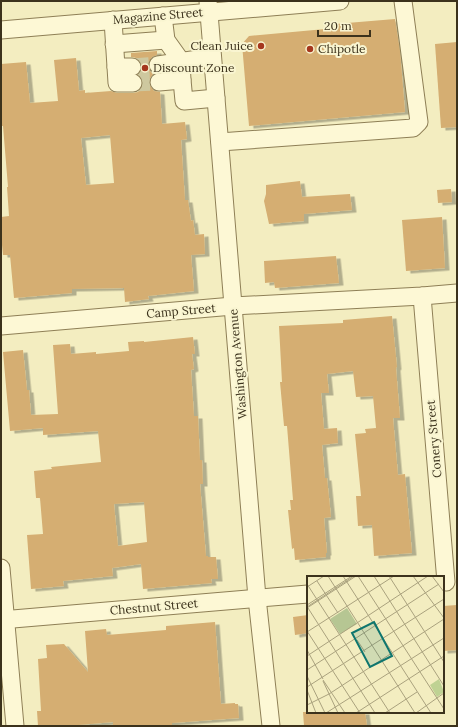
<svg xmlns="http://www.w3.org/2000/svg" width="458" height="727" font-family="Lora,serif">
  <defs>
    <filter id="shadow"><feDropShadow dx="4.5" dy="2.5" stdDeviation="0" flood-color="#0004"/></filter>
  </defs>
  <rect width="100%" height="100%" fill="#f3edc0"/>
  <!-- building -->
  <g fill="#d5ae72" fill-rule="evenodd" filter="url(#shadow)">
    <path d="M 395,19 L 400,51 L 405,112 L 249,126 L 242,44 L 249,36 L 336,28 L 335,24 Z"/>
    <path d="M 457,42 L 457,127 L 441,128 L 435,44 Z"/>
    <path d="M 157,51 L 157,55 L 152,57 L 149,62 L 148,67 L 150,71 L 153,74 L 150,78 L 149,83 L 151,87 L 154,91 L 160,92 L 162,124 L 185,122 L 187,139 L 181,140 L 185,200 L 188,200 L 191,221 L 193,220 L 195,235 L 204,234 L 205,254 L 191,255 L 194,291 L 148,296 L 149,299 L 125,302 L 124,288 L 72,289 L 72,293 L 14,298 L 10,255 L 3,255 L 1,235 L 1,217 L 9,216 L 7,187 L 8,187 L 3,126 L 1,126 L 1,64 L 26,62 L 30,103 L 58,101 L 54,60 L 76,58 L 79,91 L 85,90 L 85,93 L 111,91 L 117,93 L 133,93 L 138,92 L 141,88 L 143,83 L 141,78 L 138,75 L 141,72 L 142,67 L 141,62 L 137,58 L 131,57 L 131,53 ZM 110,135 L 114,183 L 86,185 L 81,138 Z"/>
    <path d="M 300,181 L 302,197 L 350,194 L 352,210 L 304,214 L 304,221 L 269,224 L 264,201 L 266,194 L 266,185 Z"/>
    <path d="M 451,189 L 452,202 L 438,203 L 437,190 Z"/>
    <path d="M 442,217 L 445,268 L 406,271 L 402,220 Z"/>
    <path d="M 336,256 L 339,283 L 275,288 L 274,282 L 265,283 L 264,261 Z"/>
    <path d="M 392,316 L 397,367 L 396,368 L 400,418 L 393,418 L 398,475 L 405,474 L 412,553 L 374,556 L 372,525 L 358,526 L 356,496 L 361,496 L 355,434 L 366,433 L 365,429 L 376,428 L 373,396 L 356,397 L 353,371 L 327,374 L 329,393 L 321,393 L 324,429 L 337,428 L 338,443 L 322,445 L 325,478 L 327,478 L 331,517 L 324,518 L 327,553 L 326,553 L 326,557 L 295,560 L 294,548 L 292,549 L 288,510 L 291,510 L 290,500 L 293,500 L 287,426 L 284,426 L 280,382 L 282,382 L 279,326 L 343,323 L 343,320 Z"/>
    <path d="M 193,337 L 195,354 L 192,354 L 194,369 L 191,370 L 194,416 L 198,416 L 200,460 L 202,460 L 203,484 L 200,484 L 206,556 L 208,556 L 208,557 L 216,557 L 218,579 L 211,579 L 212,583 L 143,589 L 141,564 L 112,568 L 113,576 L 63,581 L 64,586 L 31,589 L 27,535 L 43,534 L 40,498 L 36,498 L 34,471 L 52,469 L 51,467 L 101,462 L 98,431 L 43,435 L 43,428 L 10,431 L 3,352 L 23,350 L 27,390 L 29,390 L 31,415 L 58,414 L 53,345 L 70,344 L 71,354 L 96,352 L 96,354 L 129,351 L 128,342 L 144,341 L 144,342 ZM 144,502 L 147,542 L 118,546 L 114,504 Z"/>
    <path d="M 457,605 L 457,650 L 443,651 L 443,606 Z"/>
    <path d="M 308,615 L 308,633 L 295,635 L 293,617 Z"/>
    <path d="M 215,622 L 221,704 L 235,703 L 235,704 L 238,704 L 239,718 L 172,723 L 172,726 L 113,726 L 113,722 L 67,726 L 38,726 L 37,711 L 41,711 L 38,659 L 47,658 L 46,645 L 64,644 L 88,672 L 85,631 L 106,629 L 107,635 L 166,630 L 166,626 Z"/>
    <path d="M 303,712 L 365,712 L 367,726 L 304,726 Z"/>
  </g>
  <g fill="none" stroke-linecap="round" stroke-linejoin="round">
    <!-- minor-tunnel -->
    <g stroke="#cec89f" stroke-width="17" stroke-dasharray="17 8" stroke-linecap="butt">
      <path d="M 132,67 L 158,65"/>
      <path d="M 133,83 L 159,82"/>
    </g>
    <defs>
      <g id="minor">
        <path d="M 208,1 L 257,598 L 271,726"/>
        <path d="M 113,20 L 116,67 L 132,67"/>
        <path d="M 1,30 L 340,1"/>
        <path d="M 114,44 L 166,40"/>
        <path d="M 158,65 L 212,57"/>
        <path d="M 116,67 L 117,83 L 133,83"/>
        <path d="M 182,80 L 184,101 L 216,98"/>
        <path d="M 159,82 L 182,80 L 181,61 L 166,40 L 163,16"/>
        <path d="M 220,142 L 413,128 L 419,122 L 403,1"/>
        <path d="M 422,296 L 446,582"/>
        <path d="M 1,326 L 233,306 L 422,296 L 457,293"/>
        <path d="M 1,568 L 15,726"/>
        <path d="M 1,620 L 308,594"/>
      </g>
    </defs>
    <!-- minor casing -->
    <use href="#minor" stroke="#8e7f56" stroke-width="19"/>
    <!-- minor -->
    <use href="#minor" stroke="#fdf8d5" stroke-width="17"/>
  </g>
  <!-- markers -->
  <g fill="#a5371e" stroke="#f9f5d1" stroke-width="1.5">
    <circle cx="261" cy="46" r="4"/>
    <circle cx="310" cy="49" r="4"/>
    <circle cx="145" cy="68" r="4"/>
  </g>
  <g text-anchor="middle" stroke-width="4" stroke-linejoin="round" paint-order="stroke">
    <!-- street labels -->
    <g font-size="12" fill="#3c321c" stroke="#f9f5d1">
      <text transform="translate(158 16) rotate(-5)" y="4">Magazine Street</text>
      <text transform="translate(181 311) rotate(-5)" y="4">Camp Street</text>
      <text transform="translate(238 364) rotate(-95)" y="4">Washington Avenue</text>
      <text transform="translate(434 439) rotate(-95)" y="4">Conery Street</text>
      <text transform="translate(154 607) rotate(-5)" y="4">Chestnut Street</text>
    </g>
    <!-- poi labels -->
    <g font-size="12" fill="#3c321c" stroke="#f9f5d1" text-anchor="start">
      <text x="253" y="50" text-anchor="end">Clean Juice</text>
      <text x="318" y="53">Chipotle</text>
      <text x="153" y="72">Discount Zone</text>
    </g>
  </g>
  <!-- overview -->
  <g transform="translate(307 576)">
    <rect width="137" height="137" fill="#f3edc0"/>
    <path d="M 132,103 L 137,116 L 130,121 L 123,109 Z" fill="#bfd293"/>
    <path d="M 40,32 L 50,48 L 33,58 L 23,43 Z" fill="#b6c693"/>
    <path fill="none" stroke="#aaa27e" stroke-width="1" d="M 21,0 L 108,137M 36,0 L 124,137M 51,0 L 137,133M 67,0 L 137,110M 82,0 L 137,86M 106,0 L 137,42M 125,0 L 137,16M 10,5 L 31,37M 0,8 L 83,137M 0,11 L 17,0M 0,29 L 45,0M 0,31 L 47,0M 0,32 L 49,0M 1,32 L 68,137M 0,55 L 53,137M 0,56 L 87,0M 50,64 L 58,76M 0,74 L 16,103M 0,80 L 121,0M 0,94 L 132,8M 0,100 L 18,137M 16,104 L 38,137M 16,105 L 31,137M 0,111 L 137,23M 0,114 L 9,137M 0,129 L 22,118 L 137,43M 19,137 L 137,62M 49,137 L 137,80M 78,137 L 110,116M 109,137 L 137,117"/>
    <path fill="#0f766e" fill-opacity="0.15" stroke="#0f766e" stroke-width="2" d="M 67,46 L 85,80 L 63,91 L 45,57 Z"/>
    <rect width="137" height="137" fill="none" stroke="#3c321c" stroke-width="2"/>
  </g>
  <!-- border -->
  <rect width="458" height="727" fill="none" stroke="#3c321c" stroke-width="4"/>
  <!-- scale -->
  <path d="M318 30v6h52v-6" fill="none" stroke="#3c321c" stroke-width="2"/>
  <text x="324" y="30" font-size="12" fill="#3c321c" stroke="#f9f5d1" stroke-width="3" paint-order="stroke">20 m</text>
</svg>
